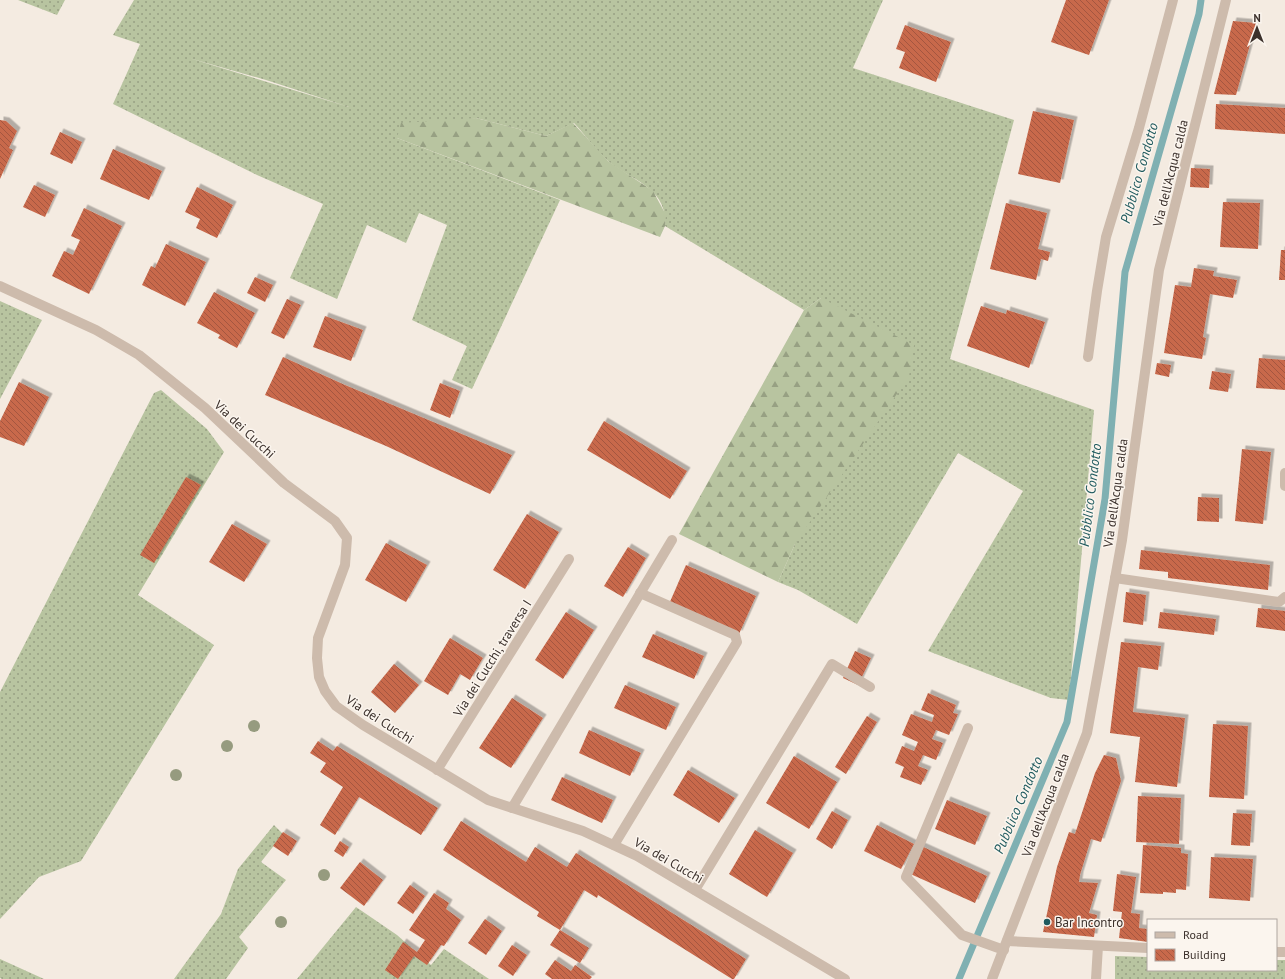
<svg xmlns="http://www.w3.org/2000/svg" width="1285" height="979" font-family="'PT Sans',sans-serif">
  <defs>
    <pattern id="grass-dots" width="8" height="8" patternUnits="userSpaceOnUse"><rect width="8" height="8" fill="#b8c4a0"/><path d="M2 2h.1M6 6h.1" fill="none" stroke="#97a083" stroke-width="1.8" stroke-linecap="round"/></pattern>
    <pattern id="forest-firs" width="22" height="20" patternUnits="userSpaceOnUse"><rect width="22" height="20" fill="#b8c4a0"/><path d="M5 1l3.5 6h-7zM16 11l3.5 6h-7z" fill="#97a083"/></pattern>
    <pattern id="building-back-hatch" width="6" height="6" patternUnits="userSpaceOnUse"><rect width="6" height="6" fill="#c8694b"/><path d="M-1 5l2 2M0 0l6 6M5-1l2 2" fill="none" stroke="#a4573f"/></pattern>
    <filter id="shadow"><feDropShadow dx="3.5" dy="-3.5" stdDeviation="0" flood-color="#0004"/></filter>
  </defs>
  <rect width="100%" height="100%" fill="#f4ebe1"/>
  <!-- grass -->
  <g fill="url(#grass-dots)" fill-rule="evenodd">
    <path d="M 18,0 L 65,0 L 57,15 Z"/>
    <path d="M 134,0 L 883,0 L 853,68 L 1014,120 L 950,359 L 1094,410 L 1069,700 L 1051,698 L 928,651 L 1023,491 L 958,453 L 857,624 L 798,590 L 778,582 L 795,544 L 821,298 L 804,310 L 665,226 C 668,187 631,181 607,160 C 595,149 585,135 574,123 L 546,136 L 476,118 L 397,138 L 560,200 L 472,389 L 452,380 L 467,346 L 412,320 L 447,225 L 419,213 L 406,243 L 367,225 L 337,299 L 290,278 L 323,204 L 257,175 L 113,104 L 140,44 L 113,35 ZM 189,58 L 266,80 L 349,107 Z"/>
    <path d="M 0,301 L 42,320 L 0,399 Z"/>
    <path d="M 161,390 L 207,429 L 224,452 L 138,595 L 214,645 L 81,861 L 39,877 L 0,919 L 0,692 L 154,393 Z"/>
    <path d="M 274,825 L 283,834 L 261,862 L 286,880 L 239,937 L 248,948 L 226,979 L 174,979 L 221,914 L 238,869 Z"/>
    <path d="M 356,907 L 397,935 L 431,965 L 444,949 L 489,979 L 297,979 Z"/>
    <path d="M 1115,956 L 1148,957 L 1148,970 L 1276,970 L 1276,960 L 1285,960 L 1285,979 L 1115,979 Z"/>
    <path d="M 0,959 L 44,979 L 2,979 L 0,978 Z"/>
  </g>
  <!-- forest -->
  <g fill="url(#forest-firs)">
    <path d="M 476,118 L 546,136 L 573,123 L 608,161 L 653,191 L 666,215 L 665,226 L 660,237 L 397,138 L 401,123 Z"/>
    <path d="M 821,298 L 914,345 L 909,376 L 795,544 L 778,582 L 679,534 L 804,310 Z"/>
  </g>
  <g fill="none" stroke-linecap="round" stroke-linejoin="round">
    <!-- stream -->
    <path stroke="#7fb0b2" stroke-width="7" d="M 959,979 L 1067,722 L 1105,499 L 1125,272 L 1199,14 L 1201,0"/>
  </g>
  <!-- building -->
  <g fill="url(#building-back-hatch)" filter="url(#shadow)">
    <path d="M 1066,0 L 1109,0 L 1089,55 L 1051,42 Z"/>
    <path d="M 1233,21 L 1256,23 L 1236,95 L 1214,94 Z"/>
    <path d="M 905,25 L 951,42 L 936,82 L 899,68 L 905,52 L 896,49 Z"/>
    <path d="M 1216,104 L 1285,108 L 1285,134 L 1215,129 Z"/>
    <path d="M 1033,111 L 1074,120 L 1060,183 L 1018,174 Z"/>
    <path d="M 0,120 L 6,121 L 17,131 L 9,148 L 13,150 L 0,179 Z"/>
    <path d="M 60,132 L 82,142 L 72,164 L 50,154 Z"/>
    <path d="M 113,149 L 162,171 L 149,200 L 100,179 Z"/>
    <path d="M 1191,168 L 1210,169 L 1209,188 L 1190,187 Z"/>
    <path d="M 34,185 L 55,195 L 45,217 L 23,207 Z"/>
    <path d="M 197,187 L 233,205 L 217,238 L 196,228 L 200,219 L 185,212 Z"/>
    <path d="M 1223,202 L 1260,203 L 1258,249 L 1220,247 Z"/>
    <path d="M 1006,203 L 1047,213 L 1038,249 L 1050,252 L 1048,261 L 1041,259 L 1036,280 L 990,269 Z"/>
    <path d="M 84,208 L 122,226 L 89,294 L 52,276 L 64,251 L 73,255 L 80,240 L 71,236 Z"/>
    <path d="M 166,244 L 206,262 L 185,306 L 142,285 L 151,266 L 155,268 Z"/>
    <path d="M 1281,250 L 1285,250 L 1285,280 L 1279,280 Z"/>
    <path d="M 1194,268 L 1214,271 L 1213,276 L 1237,280 L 1233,298 L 1210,294 L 1203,337 L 1206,338 L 1202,359 L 1164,353 L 1175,285 L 1191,287 Z"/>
    <path d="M 255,277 L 273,285 L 265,302 L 247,293 Z"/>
    <path d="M 214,292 L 255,313 L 237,348 L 218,338 L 220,335 L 197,323 Z"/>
    <path d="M 287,299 L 301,305 L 284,339 L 271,333 Z"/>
    <path d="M 981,306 L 1006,314 L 1007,310 L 1045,322 L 1029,368 L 967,346 Z"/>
    <path d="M 325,316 L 363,330 L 351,361 L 313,347 Z"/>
    <path d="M 283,357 L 345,385 L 512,455 L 490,494 L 386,446 L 265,395 Z"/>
    <path d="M 1259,358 L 1285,360 L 1285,390 L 1256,388 Z"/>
    <path d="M 1157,363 L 1171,365 L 1169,377 L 1155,374 Z"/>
    <path d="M 1212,371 L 1231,374 L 1228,392 L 1209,389 Z"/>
    <path d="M 19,382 L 49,397 L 24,446 L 0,437 L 0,421 Z"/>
    <path d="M 440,383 L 460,391 L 450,418 L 430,410 Z"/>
    <path d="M 604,421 L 687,471 L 670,499 L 587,450 Z"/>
    <path d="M 1242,449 L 1271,452 L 1263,524 L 1235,521 Z"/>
    <path d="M 186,477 L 201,485 L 154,563 L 140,555 Z"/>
    <path d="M 1198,497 L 1219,498 L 1219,522 L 1197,521 Z"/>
    <path d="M 527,514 L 559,532 L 525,589 L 493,570 Z"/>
    <path d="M 232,524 L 267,544 L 244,582 L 209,562 Z"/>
    <path d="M 386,543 L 427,565 L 406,602 L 365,580 Z"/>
    <path d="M 628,547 L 646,558 L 623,597 L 604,586 Z"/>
    <path d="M 1141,550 L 1270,565 L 1268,590 L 1168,578 L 1168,572 L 1139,569 Z"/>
    <path d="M 686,565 L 756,596 L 739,634 L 669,604 Z"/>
    <path d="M 1126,592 L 1146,595 L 1143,625 L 1123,622 Z"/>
    <path d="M 1258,608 L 1285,611 L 1285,631 L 1256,627 Z"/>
    <path d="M 566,612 L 594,630 L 563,679 L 535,660 Z"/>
    <path d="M 1160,612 L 1216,619 L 1214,635 L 1158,628 Z"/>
    <path d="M 653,634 L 704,656 L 694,679 L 642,657 Z"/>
    <path d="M 450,638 L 483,658 L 470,680 L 460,674 L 448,695 L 424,681 Z"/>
    <path d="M 1121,642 L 1161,646 L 1158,670 L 1138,667 L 1133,712 L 1185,718 L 1177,787 L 1135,782 L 1140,737 L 1110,733 Z"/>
    <path d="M 855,651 L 871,658 L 858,685 L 843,678 Z"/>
    <path d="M 394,664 L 419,685 L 395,713 L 371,692 Z"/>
    <path d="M 625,685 L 676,707 L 666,730 L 614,708 Z"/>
    <path d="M 928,693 L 956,705 L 953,713 L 958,714 L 949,735 L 936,730 L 932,739 L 943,743 L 936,760 L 923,755 L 918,766 L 928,770 L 921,785 L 900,777 L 904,767 L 895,763 L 902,746 L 914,751 L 918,742 L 902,735 L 911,714 L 932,722 L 934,715 L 921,710 Z"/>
    <path d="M 512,698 L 543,718 L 511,768 L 479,748 Z"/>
    <path d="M 867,716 L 877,722 L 846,774 L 835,767 Z"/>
    <path d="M 1213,724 L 1248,726 L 1244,799 L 1209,797 Z"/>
    <path d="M 589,730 L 641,753 L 630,776 L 579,753 Z"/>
    <path d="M 318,741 L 333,751 L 337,746 L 438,808 L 421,835 L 359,797 L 335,835 L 320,825 L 343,787 L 320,772 L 326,763 L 310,753 Z"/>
    <path d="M 1104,755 L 1116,758 L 1121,781 L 1101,842 L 1091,839 L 1080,875 L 1079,882 L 1098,883 L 1089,913 L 1097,915 L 1094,937 L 1043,932 L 1057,867 L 1069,832 L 1075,834 L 1095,773 Z"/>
    <path d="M 794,756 L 837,782 L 809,829 L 766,803 Z"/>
    <path d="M 688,770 L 735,798 L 719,823 L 673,795 Z"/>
    <path d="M 562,777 L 613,800 L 602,823 L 551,800 Z"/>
    <path d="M 1138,796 L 1181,798 L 1179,844 L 1136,842 Z"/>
    <path d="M 947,800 L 987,816 L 975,845 L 935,829 Z"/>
    <path d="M 832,811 L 848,820 L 832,849 L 816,839 Z"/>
    <path d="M 1233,813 L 1252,814 L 1250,846 L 1231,845 Z"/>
    <path d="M 461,821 L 526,862 L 535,847 L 567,867 L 576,853 L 746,959 L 734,979 L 732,979 L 598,895 L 597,898 L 584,890 L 560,930 L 589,948 L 580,963 L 550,945 L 560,930 L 537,916 L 539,912 L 443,850 Z"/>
    <path d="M 877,825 L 914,844 L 901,869 L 864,851 Z"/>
    <path d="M 755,830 L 793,853 L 767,897 L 729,874 Z"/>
    <path d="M 283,832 L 297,841 L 288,856 L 273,846 Z"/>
    <path d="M 340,841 L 349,847 L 343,857 L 334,851 Z"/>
    <path d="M 919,845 L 987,876 L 975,903 L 906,872 Z"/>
    <path d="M 1143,845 L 1181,848 L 1181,853 L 1188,854 L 1186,890 L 1176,889 L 1176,893 L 1163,892 L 1163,894 L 1140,893 Z"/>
    <path d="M 1211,857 L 1253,859 L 1250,901 L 1209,898 Z"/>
    <path d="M 360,862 L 383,880 L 364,906 L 340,888 Z"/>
    <path d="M 1117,874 L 1136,877 L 1131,913 L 1140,914 L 1139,928 L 1148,929 L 1148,942 L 1119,938 L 1122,912 L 1113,911 Z"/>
    <path d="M 410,885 L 425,896 L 413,914 L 397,903 Z"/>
    <path d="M 434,893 L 449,903 L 446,909 L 461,920 L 444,946 L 441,945 L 427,965 L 414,956 L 398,979 L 385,970 L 403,942 L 417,952 L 425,940 L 409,930 Z"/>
    <path d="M 485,919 L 502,931 L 486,955 L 468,943 Z"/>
    <path d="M 512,945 L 527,955 L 513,976 L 498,966 Z"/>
    <path d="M 555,960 L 571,971 L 575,965 L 592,977 L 590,979 L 552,979 L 545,974 Z"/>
  </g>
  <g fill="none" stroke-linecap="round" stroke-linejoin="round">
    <!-- service -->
    <g stroke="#cdbbac" stroke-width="10">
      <path d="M 1088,357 L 1097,291 L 1106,237 L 1139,128 L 1173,0"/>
      <path d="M 968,728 L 906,877 L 962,935 L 1004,950"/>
      <path d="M 695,890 L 832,664 L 870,687"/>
      <path d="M 1096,979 L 1098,946"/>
    </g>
    <!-- minor -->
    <g stroke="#cdbbac" stroke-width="10">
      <path d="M 0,286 L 96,330 L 139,355 L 205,408 L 284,483 L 335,521 L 347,538 L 345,565 L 318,638 L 317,658 L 319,677 L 325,691 L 336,706 L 363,725 L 488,800 L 583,831 L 637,856 L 845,979"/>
      <path d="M 1285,473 L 1285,486"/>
      <path d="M 1115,578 L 1279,602 L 1285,597"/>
      <path d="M 437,770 L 569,559"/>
      <path d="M 512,808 L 672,540"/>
      <path d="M 614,845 L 737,642 L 735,635 L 640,593"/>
      <path d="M 1007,941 L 1148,948"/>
      <path d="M 1276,952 L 1285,952"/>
    </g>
    <!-- tertiary -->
    <path stroke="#cdbbac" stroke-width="10" d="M 992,979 L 1087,733 L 1122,540 L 1159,270 L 1226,0"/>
  </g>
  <!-- trees -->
  <g fill="#969b7f">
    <circle cx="254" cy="726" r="6"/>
    <circle cx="227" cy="746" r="6"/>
    <circle cx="176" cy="775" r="6"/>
    <circle cx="324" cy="875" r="6"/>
    <circle cx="281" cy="922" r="6"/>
  </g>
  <!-- markers -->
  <circle fill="#1f5a5e" stroke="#fbf5ee" stroke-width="1.5" cx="1047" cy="922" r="4"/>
  <g text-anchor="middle" stroke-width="3" stroke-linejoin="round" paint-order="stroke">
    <!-- street labels -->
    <g font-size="13" fill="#3b302b" stroke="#fbf5ee">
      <text transform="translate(1170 173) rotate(-76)" y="5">Via dell'Acqua calda</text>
      <text transform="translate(245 429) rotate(43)" y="5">Via dei Cucchi</text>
      <text transform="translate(1115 493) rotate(-82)" y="5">Via dell'Acqua calda</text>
      <text transform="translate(492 658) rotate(-58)" y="5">Via dei Cucchi, traversa I</text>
      <text transform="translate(380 719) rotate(33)" y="5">Via dei Cucchi</text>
      <text transform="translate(1045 805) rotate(-69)" y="5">Via dell'Acqua calda</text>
      <text transform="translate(669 860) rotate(30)" y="5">Via dei Cucchi</text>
    </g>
    <!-- poi labels -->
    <g font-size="13" fill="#3b302b" stroke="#fbf5ee" text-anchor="start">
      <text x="1055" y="927">Bar Incontro</text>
    </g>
    <!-- water labels -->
    <g font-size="14" font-style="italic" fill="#1f5a5e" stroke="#fbf5ee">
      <text transform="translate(1139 173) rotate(-74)" y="5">Pubblico Condotto</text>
      <text transform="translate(1090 495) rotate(-83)" y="5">Pubblico Condotto</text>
      <text transform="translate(1018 805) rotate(-67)" y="5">Pubblico Condotto</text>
    </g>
  </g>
  <!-- legend -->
  <rect x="1147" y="919" width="130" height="52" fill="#fbf5ee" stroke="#aea6a0"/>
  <rect x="1155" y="932" width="20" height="6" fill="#cdbbac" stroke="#aea6a0"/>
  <text x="1183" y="939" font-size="12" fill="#3b302b">Road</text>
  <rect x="1155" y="949" width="20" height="12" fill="url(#building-back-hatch)" stroke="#aea6a0"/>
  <text x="1183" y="959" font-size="12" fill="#3b302b">Building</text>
  <!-- north arrow -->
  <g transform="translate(1257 28)" stroke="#fbf5ee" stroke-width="3" paint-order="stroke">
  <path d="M0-3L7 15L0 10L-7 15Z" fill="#3b302b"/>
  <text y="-6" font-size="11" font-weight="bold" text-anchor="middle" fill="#3b302b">N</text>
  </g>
</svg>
